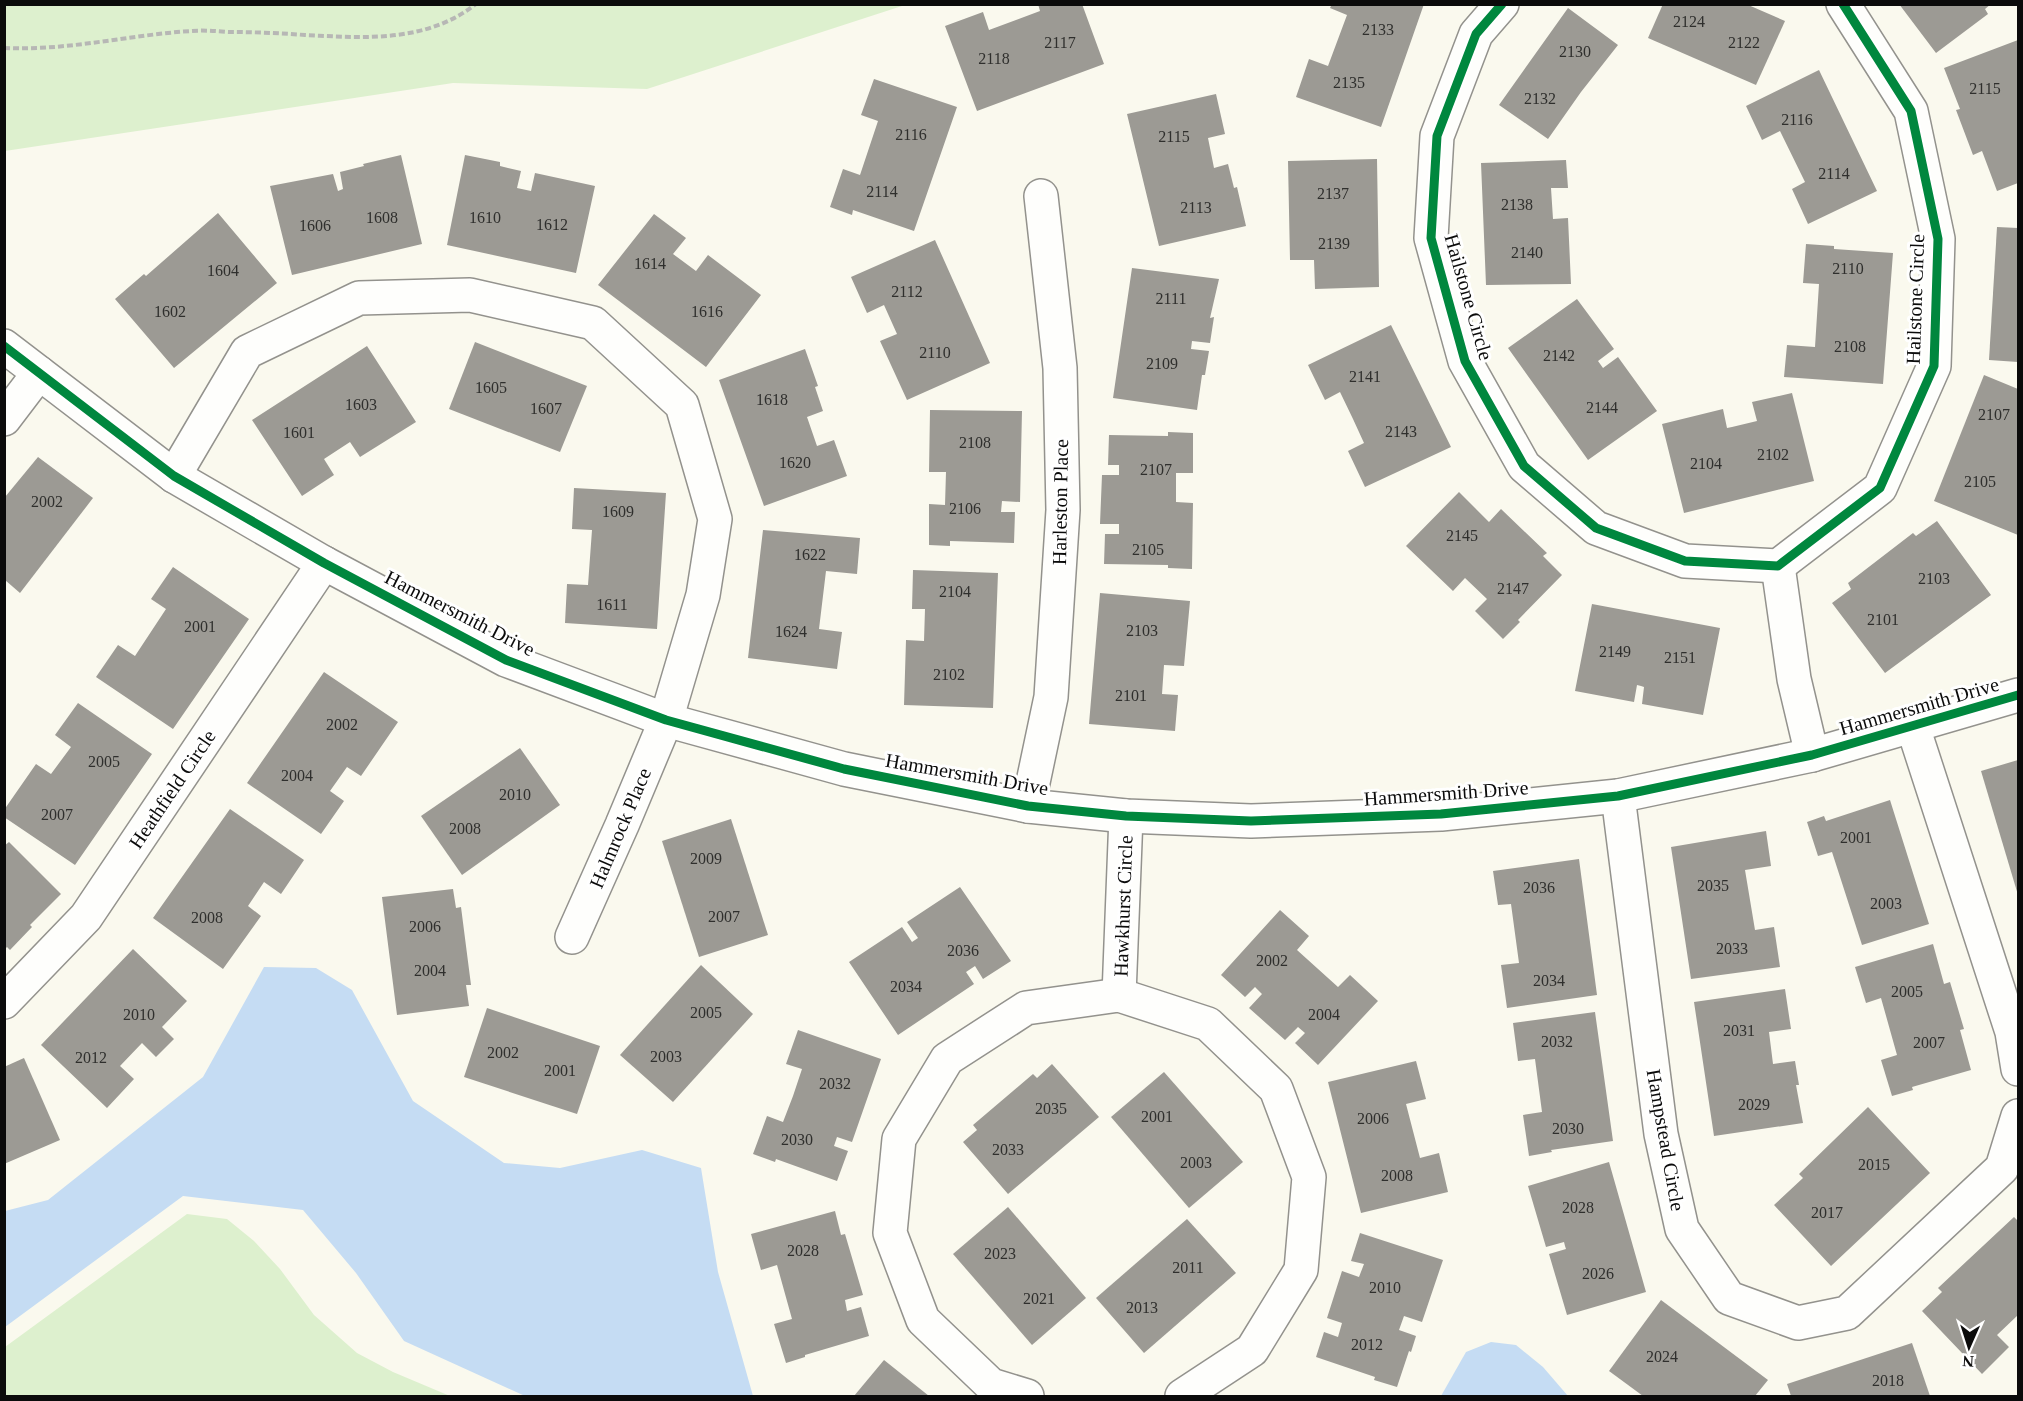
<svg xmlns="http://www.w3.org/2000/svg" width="2023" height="1401" font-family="Georgia,serif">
  <rect width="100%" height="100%" fill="#faf9ee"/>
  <!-- green -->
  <g fill="#ddf0ce">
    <path d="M 5,4 L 905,4 L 905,5 L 647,89 L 453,83 L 5,151 Z"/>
    <path d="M 187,1214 L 227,1219 L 254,1241 L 280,1269 L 314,1315 L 357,1353 L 393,1372 L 450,1396 L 5,1396 L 5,1347 Z"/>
  </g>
  <!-- water -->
  <g fill="#c5dcf3">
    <path d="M 264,967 L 316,968 L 352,990 L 413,1101 L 504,1163 L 560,1168 L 642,1150 L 701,1168 L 718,1272 L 753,1396 L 525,1396 L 404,1341 L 356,1273 L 303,1210 L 183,1196 L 5,1327 L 5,1211 L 48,1200 L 203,1077 Z"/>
    <path d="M 1491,1342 L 1516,1345 L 1543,1367 L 1568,1396 L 1441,1396 L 1466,1352 Z"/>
  </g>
  <!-- building -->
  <g fill="#9c9a94">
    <path d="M 1038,4 L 1082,4 L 1104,64 L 977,111 L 945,26 L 983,12 L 989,30 L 1040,11 Z"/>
    <path d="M 1332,4 L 1424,4 L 1381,127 L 1296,97 L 1309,59 L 1328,66 L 1347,15 L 1330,8 Z"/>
    <path d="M 1663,4 L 1746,4 L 1785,21 L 1756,85 L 1648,38 Z"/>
    <path d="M 1899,4 L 1991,4 L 1985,9 L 1988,14 L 1936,53 Z"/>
    <path d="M 1568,8 L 1618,45 L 1581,92 L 1548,139 L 1499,105 Z"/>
    <path d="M 2018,40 L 2018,183 L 1997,191 L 1982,151 L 1973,155 L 1956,110 L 1960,109 L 1944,68 Z"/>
    <path d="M 1819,70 L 1877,191 L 1808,224 L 1792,189 L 1805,182 L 1780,131 L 1762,140 L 1746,106 Z"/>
    <path d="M 874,79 L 957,107 L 914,231 L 853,210 L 852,215 L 830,207 L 843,169 L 860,175 L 878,121 L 861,115 Z"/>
    <path d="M 1216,94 L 1225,134 L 1208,138 L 1214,168 L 1228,164 L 1234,188 L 1237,187 L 1246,226 L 1159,246 L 1127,114 Z"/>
    <path d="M 401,155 L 422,244 L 292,275 L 270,186 L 333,174 L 338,191 L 343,189 L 340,172 L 364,166 L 363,164 Z"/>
    <path d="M 465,155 L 500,162 L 500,166 L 521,171 L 517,188 L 531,191 L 535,173 L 595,186 L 576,273 L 447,245 Z"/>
    <path d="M 1377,159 L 1379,287 L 1315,289 L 1314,260 L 1290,260 L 1288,161 Z"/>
    <path d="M 1566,160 L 1568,188 L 1551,188 L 1553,219 L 1568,218 L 1571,284 L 1486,285 L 1481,163 Z"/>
    <path d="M 218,213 L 277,283 L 174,368 L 115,299 L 144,274 L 146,276 Z"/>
    <path d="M 654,214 L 686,238 L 673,254 L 696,271 L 708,255 L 761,295 L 706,367 L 598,285 Z"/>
    <path d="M 1997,227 L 2018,228 L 2018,362 L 1989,360 Z"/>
    <path d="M 935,240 L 990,363 L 907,400 L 880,341 L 897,334 L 884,305 L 867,313 L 851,277 Z"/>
    <path d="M 1806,244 L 1834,246 L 1834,249 L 1893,253 L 1883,384 L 1784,377 L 1787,345 L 1815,347 L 1819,284 L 1803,283 Z"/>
    <path d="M 1132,268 L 1219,279 L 1210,318 L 1214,317 L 1210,343 L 1192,341 L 1191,349 L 1209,351 L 1205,375 L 1202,375 L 1197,410 L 1113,398 Z"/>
    <path d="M 1577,299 L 1614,349 L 1598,361 L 1603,368 L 1618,357 L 1657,411 L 1588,460 L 1508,348 Z"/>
    <path d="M 1391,325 L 1451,447 L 1365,487 L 1348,451 L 1364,443 L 1353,419 L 1340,392 L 1325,400 L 1308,365 Z"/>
    <path d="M 475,342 L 587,386 L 560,452 L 449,409 Z"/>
    <path d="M 367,346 L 416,422 L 360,457 L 350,442 L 324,459 L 334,475 L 302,496 L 252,420 Z"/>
    <path d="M 805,349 L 818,386 L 815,387 L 823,411 L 807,417 L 817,446 L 834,440 L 847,476 L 764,506 L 719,380 Z"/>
    <path d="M 1984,375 L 2018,389 L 2018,535 L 1934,501 Z"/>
    <path d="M 1792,393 L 1814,481 L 1684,513 L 1662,424 L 1723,409 L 1727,428 L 1732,427 L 1757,421 L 1752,402 Z"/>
    <path d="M 930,410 L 1022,411 L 1020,502 L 1002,501 L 1001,512 L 1015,512 L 1014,543 L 950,541 L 950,546 L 929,545 L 929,504 L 945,505 L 946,472 L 929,472 Z"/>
    <path d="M 1168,432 L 1193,433 L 1193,473 L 1176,473 L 1176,502 L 1193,503 L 1192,569 L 1168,568 L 1168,565 L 1104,564 L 1105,534 L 1119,534 L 1119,524 L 1100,524 L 1102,475 L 1119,475 L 1119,465 L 1108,465 L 1109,435 L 1168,436 Z"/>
    <path d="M 38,457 L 93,498 L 20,593 L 5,580 L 5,497 Z"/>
    <path d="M 574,488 L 666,493 L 657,629 L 565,623 L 567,584 L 588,585 L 592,530 L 572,529 Z"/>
    <path d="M 1459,492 L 1489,522 L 1501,509 L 1547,553 L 1543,556 L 1562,575 L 1518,620 L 1520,622 L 1503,639 L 1475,611 L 1487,599 L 1465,578 L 1453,591 L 1406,546 Z"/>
    <path d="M 1937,521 L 1991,595 L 1885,673 L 1832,603 L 1851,589 L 1848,583 L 1913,533 L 1916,536 Z"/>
    <path d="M 763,530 L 860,538 L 857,574 L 826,571 L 819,629 L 842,632 L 837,669 L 748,658 Z"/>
    <path d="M 173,567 L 249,619 L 173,729 L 96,677 L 118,645 L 135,656 L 166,609 L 151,599 Z"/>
    <path d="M 913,570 L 998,573 L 993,708 L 904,705 L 906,640 L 924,641 L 925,609 L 912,609 Z"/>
    <path d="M 1100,593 L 1190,601 L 1184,666 L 1164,665 L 1162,694 L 1178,695 L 1175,731 L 1089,724 Z"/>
    <path d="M 1592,604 L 1720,628 L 1703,715 L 1642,704 L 1644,687 L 1641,686 L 1637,685 L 1634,702 L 1575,691 Z"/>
    <path d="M 324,672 L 398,722 L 361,776 L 347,767 L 330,791 L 344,801 L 321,834 L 247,783 Z"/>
    <path d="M 78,703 L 152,754 L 75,865 L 4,817 L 4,810 L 36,764 L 51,774 L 71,747 L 55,735 Z"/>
    <path d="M 520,748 L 560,805 L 462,875 L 421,816 Z"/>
    <path d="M 2018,760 L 2018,895 L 1981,771 Z"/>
    <path d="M 1890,800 L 1929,924 L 1862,945 L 1832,852 L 1818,856 L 1807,822 L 1824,816 L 1826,821 Z"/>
    <path d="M 230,809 L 304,860 L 281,894 L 264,882 L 248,906 L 261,916 L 223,969 L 153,918 Z"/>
    <path d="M 731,819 L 768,935 L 699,957 L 662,841 Z"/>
    <path d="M 1766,831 L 1771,866 L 1745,870 L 1755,930 L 1774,927 L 1780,967 L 1691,979 L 1671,847 Z"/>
    <path d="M 9,842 L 61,894 L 30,925 L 32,927 L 10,950 L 7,947 L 4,950 L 4,846 Z"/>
    <path d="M 1579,859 L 1597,995 L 1507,1008 L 1501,965 L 1519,963 L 1511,904 L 1498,905 L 1493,871 Z"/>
    <path d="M 960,887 L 1011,961 L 983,979 L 975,966 L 966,972 L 974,984 L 898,1035 L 849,962 L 902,927 L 912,942 L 918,938 L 907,922 Z"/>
    <path d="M 453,889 L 456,908 L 461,907 L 471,985 L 466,985 L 469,1006 L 397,1015 L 382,897 Z"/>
    <path d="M 1280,910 L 1309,936 L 1297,950 L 1338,987 L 1350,975 L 1378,1001 L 1318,1065 L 1295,1043 L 1305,1033 L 1298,1027 L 1285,1040 L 1249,1008 L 1262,994 L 1255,987 L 1245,997 L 1221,975 Z"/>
    <path d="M 1933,944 L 1944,984 L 1950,982 L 1964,1029 L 1960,1030 L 1971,1070 L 1912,1087 L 1913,1090 L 1892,1096 L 1881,1060 L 1897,1055 L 1881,998 L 1866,1003 L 1855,967 Z"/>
    <path d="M 133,949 L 187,1001 L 162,1027 L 174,1039 L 156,1057 L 142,1043 L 120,1066 L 134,1079 L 107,1108 L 41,1045 Z"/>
    <path d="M 701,965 L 753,1014 L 673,1102 L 620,1055 Z"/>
    <path d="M 1785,989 L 1791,1029 L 1769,1032 L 1773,1064 L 1795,1061 L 1799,1085 L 1796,1085 L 1803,1123 L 1714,1136 L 1694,1002 Z"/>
    <path d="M 487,1008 L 600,1046 L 577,1114 L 464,1077 Z"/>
    <path d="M 1595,1012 L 1613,1141 L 1551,1150 L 1552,1152 L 1529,1156 L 1523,1115 L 1542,1112 L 1535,1059 L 1518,1061 L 1513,1023 Z"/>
    <path d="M 798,1030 L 881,1059 L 852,1142 L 837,1137 L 834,1146 L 848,1151 L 837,1181 L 776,1159 L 775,1162 L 753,1154 L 767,1116 L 783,1122 L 793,1096 L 802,1069 L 786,1064 Z"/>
    <path d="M 24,1058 L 60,1140 L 4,1164 L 4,1067 Z"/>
    <path d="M 1416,1061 L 1426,1099 L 1406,1104 L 1420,1158 L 1439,1153 L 1448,1192 L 1361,1213 L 1328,1082 Z"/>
    <path d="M 1052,1064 L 1099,1117 L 1008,1194 L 963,1142 L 977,1130 L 973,1125 L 1033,1074 L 1037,1078 Z"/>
    <path d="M 1164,1072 L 1243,1162 L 1189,1208 L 1111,1117 Z"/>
    <path d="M 1868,1107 L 1930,1173 L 1831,1266 L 1774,1205 L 1803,1178 L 1799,1174 Z"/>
    <path d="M 1609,1162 L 1646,1292 L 1567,1315 L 1549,1254 L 1566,1249 L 1565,1246 L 1564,1242 L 1546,1247 L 1528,1186 Z"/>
    <path d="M 1008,1207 L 1086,1298 L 1032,1345 L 953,1254 Z"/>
    <path d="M 835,1211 L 841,1235 L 845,1234 L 863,1295 L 845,1300 L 847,1311 L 861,1307 L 869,1336 L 805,1355 L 805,1357 L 786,1363 L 774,1324 L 792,1319 L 777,1265 L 761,1270 L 751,1234 Z"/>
    <path d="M 2014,1217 L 2018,1221 L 2018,1315 L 1997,1335 L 2009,1347 L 1982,1374 L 1922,1311 L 1942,1292 L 1938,1288 Z"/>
    <path d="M 1187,1219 L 1236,1273 L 1144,1353 L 1096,1298 Z"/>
    <path d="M 1360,1233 L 1443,1260 L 1422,1322 L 1404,1316 L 1399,1330 L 1416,1336 L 1411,1352 L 1409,1351 L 1397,1387 L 1374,1380 L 1375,1377 L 1316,1357 L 1324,1332 L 1338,1337 L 1342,1323 L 1327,1318 L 1342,1271 L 1359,1277 L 1364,1264 L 1351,1261 Z"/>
    <path d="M 1661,1300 L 1768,1380 L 1755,1396 L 1643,1396 L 1609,1371 Z"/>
    <path d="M 1912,1343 L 1930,1396 L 1791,1396 L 1787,1384 Z"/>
    <path d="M 884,1360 L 929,1396 L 854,1396 Z"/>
  </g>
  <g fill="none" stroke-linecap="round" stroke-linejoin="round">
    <defs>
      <g id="minor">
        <path d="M 1502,4 L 1476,34 L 1437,136 L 1431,238 L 1465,361 L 1524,466 L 1596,528 L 1685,561 L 1778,566 L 1880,488 L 1934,366 L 1938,239 L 1911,111 L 1843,4"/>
        <path d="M 4,346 L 174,476 L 324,563 L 506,660 L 666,720 L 844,769 L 1028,806 L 1126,816 L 1251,821 L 1441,814 L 1618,796 L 1812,755 L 2018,695"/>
        <path d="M 4,419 L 39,373"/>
        <path d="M 174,476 L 247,352 L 359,298 L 470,295 L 593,323 L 682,405 L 715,519 L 703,595 L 666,720 L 622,825 L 572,937"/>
        <path d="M 1778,566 L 1794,679 L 1812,755"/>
        <path d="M 1913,727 L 2012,1032 L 2018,1069"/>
        <path d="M 1618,796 L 1661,1134 L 1682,1229 L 1729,1298 L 1798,1323 L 1847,1313 L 2002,1168 L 2018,1116"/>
        <path d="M 1028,806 L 1051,697 L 1063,510 L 1060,368 L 1041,196"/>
        <path d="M 1119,995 L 1126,816"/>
        <path d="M 4,1002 L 86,917 L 324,563"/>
        <path d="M 1027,1396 L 991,1385 L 923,1320 L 890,1233 L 899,1139 L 947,1059 L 1026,1008 L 1119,995 L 1208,1024 L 1276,1089 L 1309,1177 L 1301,1270 L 1252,1350 L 1182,1396"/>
      </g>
    </defs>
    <!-- minor casing -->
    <use href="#minor" stroke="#93928d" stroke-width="36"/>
    <!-- path -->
    <path stroke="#b7b7b5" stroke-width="4" stroke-dasharray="6 3" stroke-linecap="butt" d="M 4,48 C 68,51 128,35 191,31 C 203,30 215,31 228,32 C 253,32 279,33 305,35 C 365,38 426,43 476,4"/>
    <!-- minor -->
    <use href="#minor" stroke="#fefefc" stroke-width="33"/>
    <defs>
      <g id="cycleway">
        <path d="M 1502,4 L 1476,34 L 1437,136 L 1431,238 L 1465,361 L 1524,466 L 1596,528 L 1685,561 L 1778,566 L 1880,488 L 1934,366 L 1938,239 L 1911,111 L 1843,4"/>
        <path d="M 4,346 L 174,476 L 324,563 L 506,660 L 666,720 L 844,769 L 1028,806 L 1126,816 L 1251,821 L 1441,814 L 1618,796 L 1812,755 L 2018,695"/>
      </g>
    </defs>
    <!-- cycleway casing -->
    <use href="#cycleway" stroke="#fff" stroke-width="13"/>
    <!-- cycleway -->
    <use href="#cycleway" stroke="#00873e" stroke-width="9"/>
  </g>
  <g text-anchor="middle" stroke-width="6" stroke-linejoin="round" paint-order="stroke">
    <!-- number labels -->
    <g font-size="16" fill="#2f2f2d">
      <text x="1689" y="27">2124</text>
      <text x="1378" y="35">2133</text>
      <text x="1060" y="48">2117</text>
      <text x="1744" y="48">2122</text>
      <text x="1575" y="57">2130</text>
      <text x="994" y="64">2118</text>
      <text x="1349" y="88">2135</text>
      <text x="1985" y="94">2115</text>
      <text x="1540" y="104">2132</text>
      <text x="1797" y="125">2116</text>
      <text x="911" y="140">2116</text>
      <text x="1174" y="142">2115</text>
      <text x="1834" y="179">2114</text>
      <text x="882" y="197">2114</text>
      <text x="1333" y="199">2137</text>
      <text x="1517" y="210">2138</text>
      <text x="1196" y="213">2113</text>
      <text x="382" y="223">1608</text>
      <text x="485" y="223">1610</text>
      <text x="552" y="230">1612</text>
      <text x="315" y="231">1606</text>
      <text x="1334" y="249">2139</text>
      <text x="1527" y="258">2140</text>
      <text x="650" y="269">1614</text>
      <text x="1848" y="274">2110</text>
      <text x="223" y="276">1604</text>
      <text x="907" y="297">2112</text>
      <text x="1171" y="304">2111</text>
      <text x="170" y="317">1602</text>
      <text x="707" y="317">1616</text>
      <text x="1850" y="352">2108</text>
      <text x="935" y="358">2110</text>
      <text x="1559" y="361">2142</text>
      <text x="1162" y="369">2109</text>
      <text x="1365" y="382">2141</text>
      <text x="491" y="393">1605</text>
      <text x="772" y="405">1618</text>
      <text x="361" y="410">1603</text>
      <text x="1602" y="413">2144</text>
      <text x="546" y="414">1607</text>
      <text x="1994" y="420">2107</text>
      <text x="1401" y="437">2143</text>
      <text x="299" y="438">1601</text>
      <text x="975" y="448">2108</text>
      <text x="1773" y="460">2102</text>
      <text x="795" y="468">1620</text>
      <text x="1706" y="469">2104</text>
      <text x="1156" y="475">2107</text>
      <text x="1980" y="487">2105</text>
      <text x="47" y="507">2002</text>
      <text x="965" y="514">2106</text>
      <text x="618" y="517">1609</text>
      <text x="1462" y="541">2145</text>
      <text x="1148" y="555">2105</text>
      <text x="810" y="560">1622</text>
      <text x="1934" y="584">2103</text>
      <text x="1513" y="594">2147</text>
      <text x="955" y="597">2104</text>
      <text x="612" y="610">1611</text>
      <text x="1883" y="625">2101</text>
      <text x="200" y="632">2001</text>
      <text x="1142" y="636">2103</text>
      <text x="791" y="637">1624</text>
      <text x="1615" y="657">2149</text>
      <text x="1680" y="663">2151</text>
      <text x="949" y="680">2102</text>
      <text x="1131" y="701">2101</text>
      <text x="342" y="730">2002</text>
      <text x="104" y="767">2005</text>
      <text x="297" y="781">2004</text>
      <text x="515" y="800">2010</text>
      <text x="57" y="820">2007</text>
      <text x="465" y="834">2008</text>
      <text x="1856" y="843">2001</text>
      <text x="706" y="864">2009</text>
      <text x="1713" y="891">2035</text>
      <text x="1539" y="893">2036</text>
      <text x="1886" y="909">2003</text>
      <text x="724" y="922">2007</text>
      <text x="207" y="923">2008</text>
      <text x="425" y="932">2006</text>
      <text x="1732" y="954">2033</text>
      <text x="963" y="956">2036</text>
      <text x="1272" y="966">2002</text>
      <text x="430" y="976">2004</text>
      <text x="1549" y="986">2034</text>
      <text x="906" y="992">2034</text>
      <text x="1907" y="997">2005</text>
      <text x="706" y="1018">2005</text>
      <text x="139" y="1020">2010</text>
      <text x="1324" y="1020">2004</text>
      <text x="1739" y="1036">2031</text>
      <text x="1557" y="1047">2032</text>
      <text x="1929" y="1048">2007</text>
      <text x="503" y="1058">2002</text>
      <text x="666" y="1062">2003</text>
      <text x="91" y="1063">2012</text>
      <text x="560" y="1076">2001</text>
      <text x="835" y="1089">2032</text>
      <text x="1754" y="1110">2029</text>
      <text x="1051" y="1114">2035</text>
      <text x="1157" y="1122">2001</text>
      <text x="1373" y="1124">2006</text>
      <text x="1568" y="1134">2030</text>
      <text x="797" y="1145">2030</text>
      <text x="1008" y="1155">2033</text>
      <text x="1196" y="1168">2003</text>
      <text x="1874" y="1170">2015</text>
      <text x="1397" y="1181">2008</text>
      <text x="1578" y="1213">2028</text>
      <text x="1827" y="1218">2017</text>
      <text x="803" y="1256">2028</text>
      <text x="1000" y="1259">2023</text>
      <text x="1188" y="1273">2011</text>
      <text x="1598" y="1279">2026</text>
      <text x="1385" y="1293">2010</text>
      <text x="1039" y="1304">2021</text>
      <text x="1142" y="1313">2013</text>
      <text x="1367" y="1350">2012</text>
      <text x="1662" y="1362">2024</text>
      <text x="1888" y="1386">2018</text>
    </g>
    <!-- street labels -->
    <g font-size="20" fill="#0b0b0b" stroke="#fff">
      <text transform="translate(1469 297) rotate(74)" y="7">Hailstone Circle</text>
      <text transform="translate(1915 299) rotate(-88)" y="7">Hailstone Circle</text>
      <text transform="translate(1060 502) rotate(-89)" y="7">Harleston Place</text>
      <text transform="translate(460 613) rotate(27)" y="7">Hammersmith Drive</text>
      <text transform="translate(1919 706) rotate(-16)" y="7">Hammersmith Drive</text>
      <text transform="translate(967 774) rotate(10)" y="7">Hammersmith Drive</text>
      <text transform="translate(172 789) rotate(-56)" y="7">Heathfield Circle</text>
      <text transform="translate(1446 793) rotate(-4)" y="7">Hammersmith Drive</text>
      <text transform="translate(620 828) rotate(-67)" y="7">Halmrock Place</text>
      <text transform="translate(1123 906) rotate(-88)" y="7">Hawkhurst Circle</text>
      <text transform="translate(1666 1140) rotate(80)" y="7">Hampstead Circle</text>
    </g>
  </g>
  <!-- border -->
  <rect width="2023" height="1401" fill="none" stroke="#0b0b0b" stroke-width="12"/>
  <!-- north arrow -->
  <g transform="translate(1969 1347) rotate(183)" stroke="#ffffff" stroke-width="4.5" paint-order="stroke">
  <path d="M0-4.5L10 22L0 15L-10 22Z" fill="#0b0b0b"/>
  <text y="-9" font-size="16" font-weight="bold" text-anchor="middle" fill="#0b0b0b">N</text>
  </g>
</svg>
